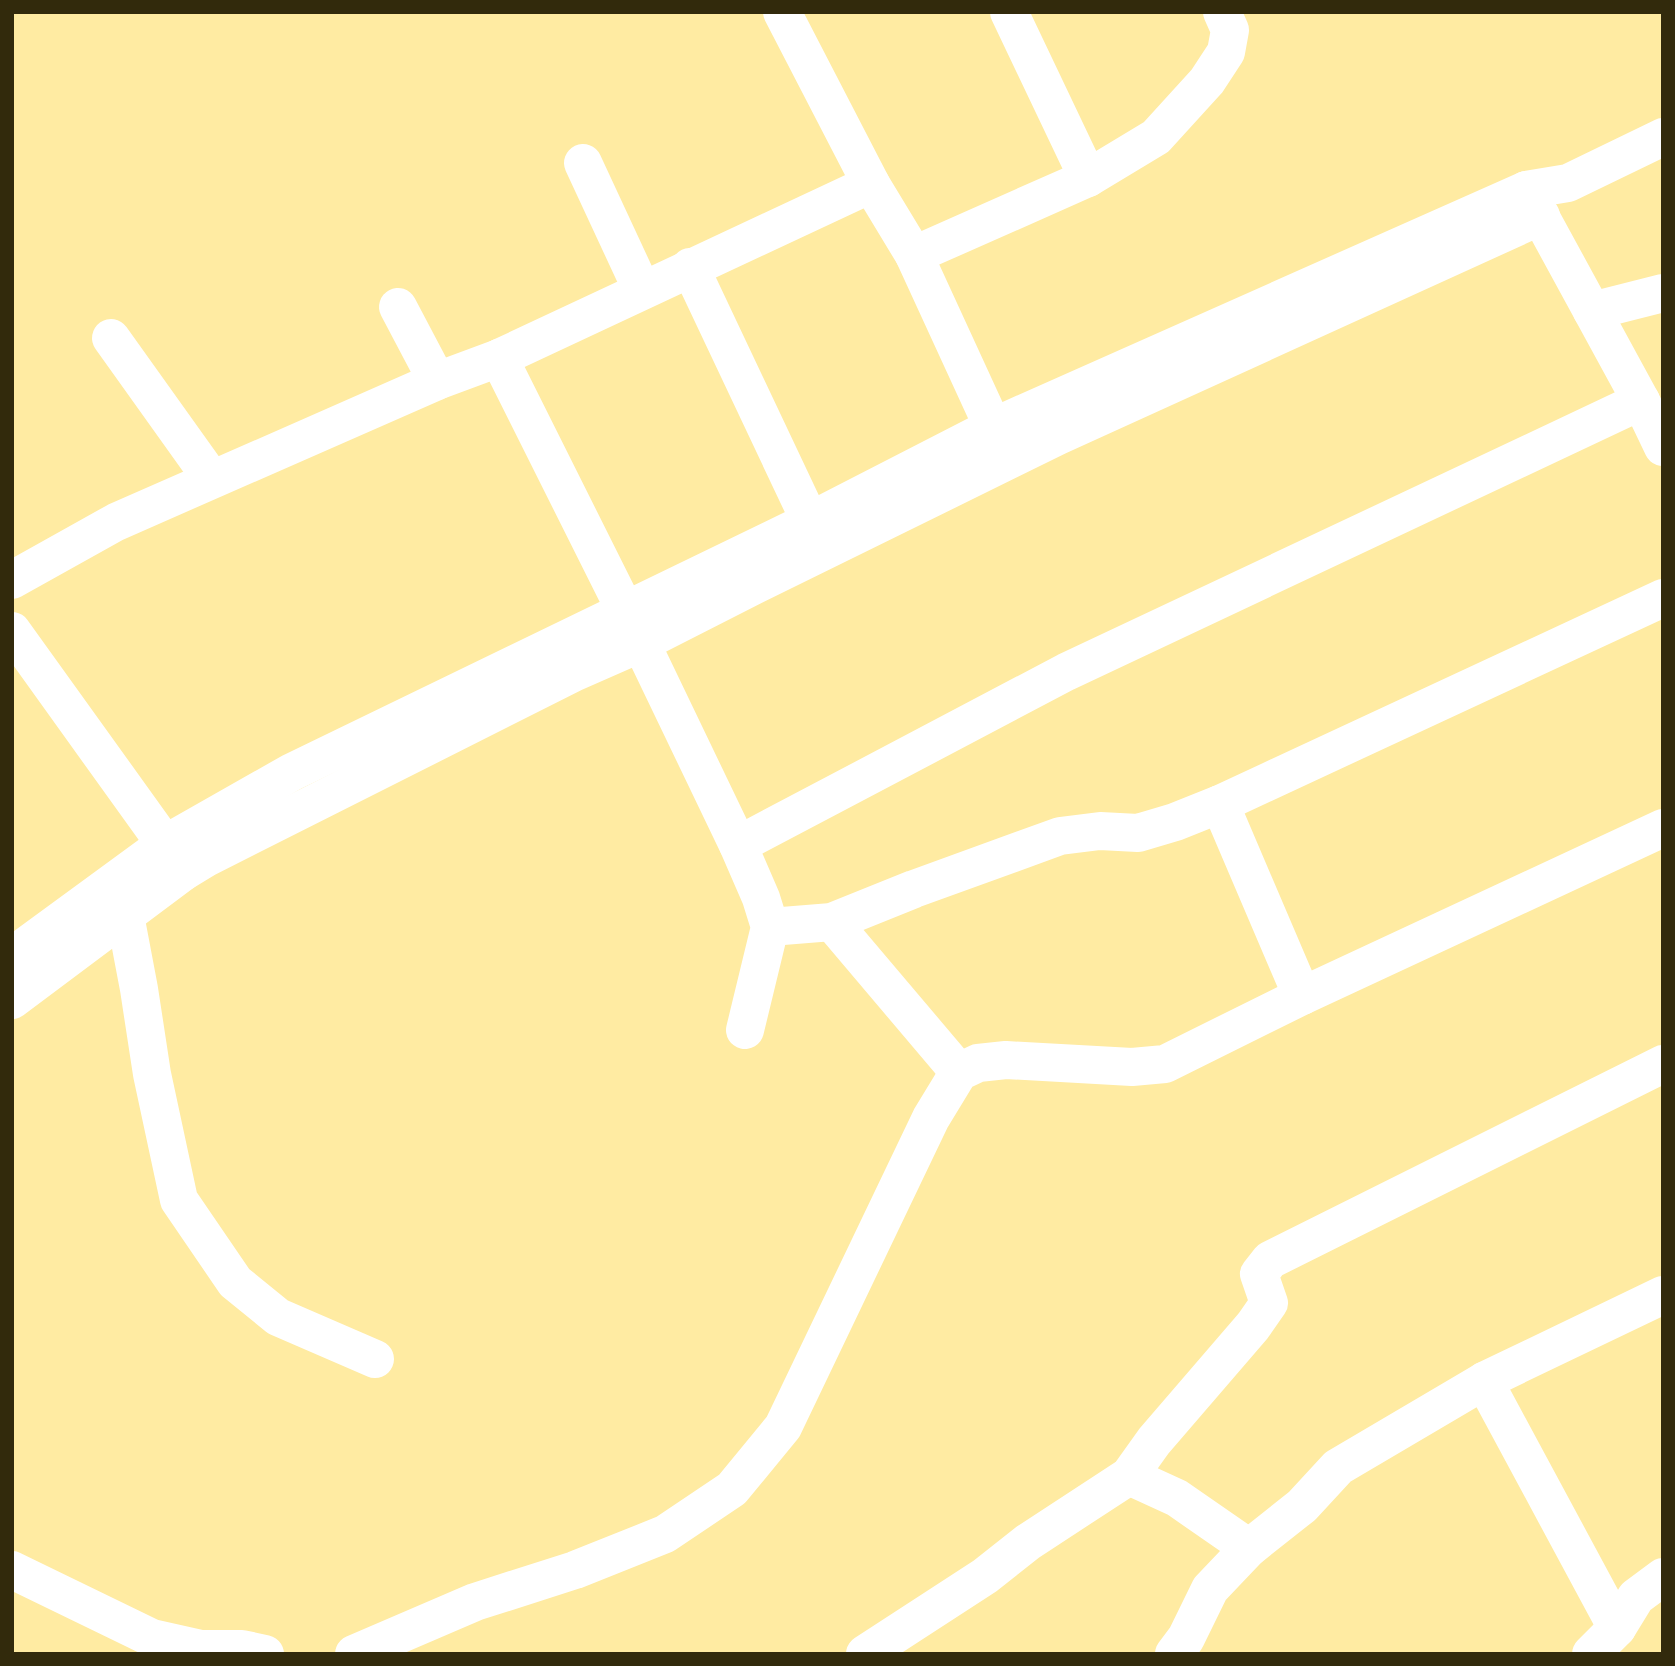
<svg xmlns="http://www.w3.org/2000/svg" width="1675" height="1666" font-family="'Alegreya Sans',sans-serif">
  <rect width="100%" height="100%" fill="#ffeba2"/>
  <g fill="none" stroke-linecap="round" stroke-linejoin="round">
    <!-- minor -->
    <g stroke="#fff" stroke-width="38">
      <path d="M 782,12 L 871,184 L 914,255 L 993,427 L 1001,459"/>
      <path d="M 1009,12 L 1088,178"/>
      <path d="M 583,163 L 642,290"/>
      <path d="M 1526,190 L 1568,183 L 1663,137"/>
      <path d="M 914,255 L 1088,178 L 1156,137 L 1207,81 L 1226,52 L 1230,30 L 1222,12"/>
      <path d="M 690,267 L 810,521"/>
      <path d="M 398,307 L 437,381"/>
      <path d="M 1592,311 L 1663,293"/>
      <path d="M 111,338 L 211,478"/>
      <path d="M 499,358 L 626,612"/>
      <path d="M 12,580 L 116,522 L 437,381 L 499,358 L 871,184"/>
      <path d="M 12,631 L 165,844 L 183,872"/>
      <path d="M 641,643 L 738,845 L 761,898 L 770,927 L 745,1030"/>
      <path d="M 1220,804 L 1302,996"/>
      <path d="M 738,845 L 1066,672 L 1641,401"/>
      <path d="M 125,915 L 139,989 L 152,1074 L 179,1200 L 235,1282 L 278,1317 L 375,1359"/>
      <path d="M 832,922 L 959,1072"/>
      <path d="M 770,927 L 832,922 L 914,889 L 1060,836 L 1100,831 L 1138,833 L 1175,822 L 1220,804 L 1663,598"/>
      <path d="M 1484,1381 L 1617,1628"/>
      <path d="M 1129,1476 L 1177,1498 L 1249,1548"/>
      <path d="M 12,1570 L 152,1638 L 201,1649 L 242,1649 L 265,1654"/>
      <path d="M 354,1654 L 475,1602 L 575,1570 L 665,1534 L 732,1489 L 783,1427 L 931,1118 L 959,1072 L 978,1063 L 1006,1060 L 1132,1067 L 1165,1064 L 1302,996 L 1663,828"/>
      <path d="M 865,1654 L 985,1576 L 1028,1542 L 1129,1476 L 1154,1441 L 1253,1326 L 1269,1303 L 1259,1274 L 1270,1260 L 1663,1064"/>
      <path d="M 1174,1654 L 1186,1638 L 1210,1589 L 1249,1548 L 1302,1506 L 1338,1467 L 1484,1381 L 1663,1295"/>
      <path d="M 1591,1654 L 1617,1628 L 1636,1597 L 1663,1577"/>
    </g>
    <!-- major -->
    <g stroke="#fff" stroke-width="38">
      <path d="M 12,956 L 165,844 L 292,772 L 810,521 L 993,427 L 1526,190 L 1641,401 L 1663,447"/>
      <path d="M 12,1000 L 183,872 L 206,858 L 575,672 L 641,643 L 749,588 L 1058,436 L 1541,216"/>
    </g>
  </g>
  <!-- border -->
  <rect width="1675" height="1666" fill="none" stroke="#322a0c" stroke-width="28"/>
</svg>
